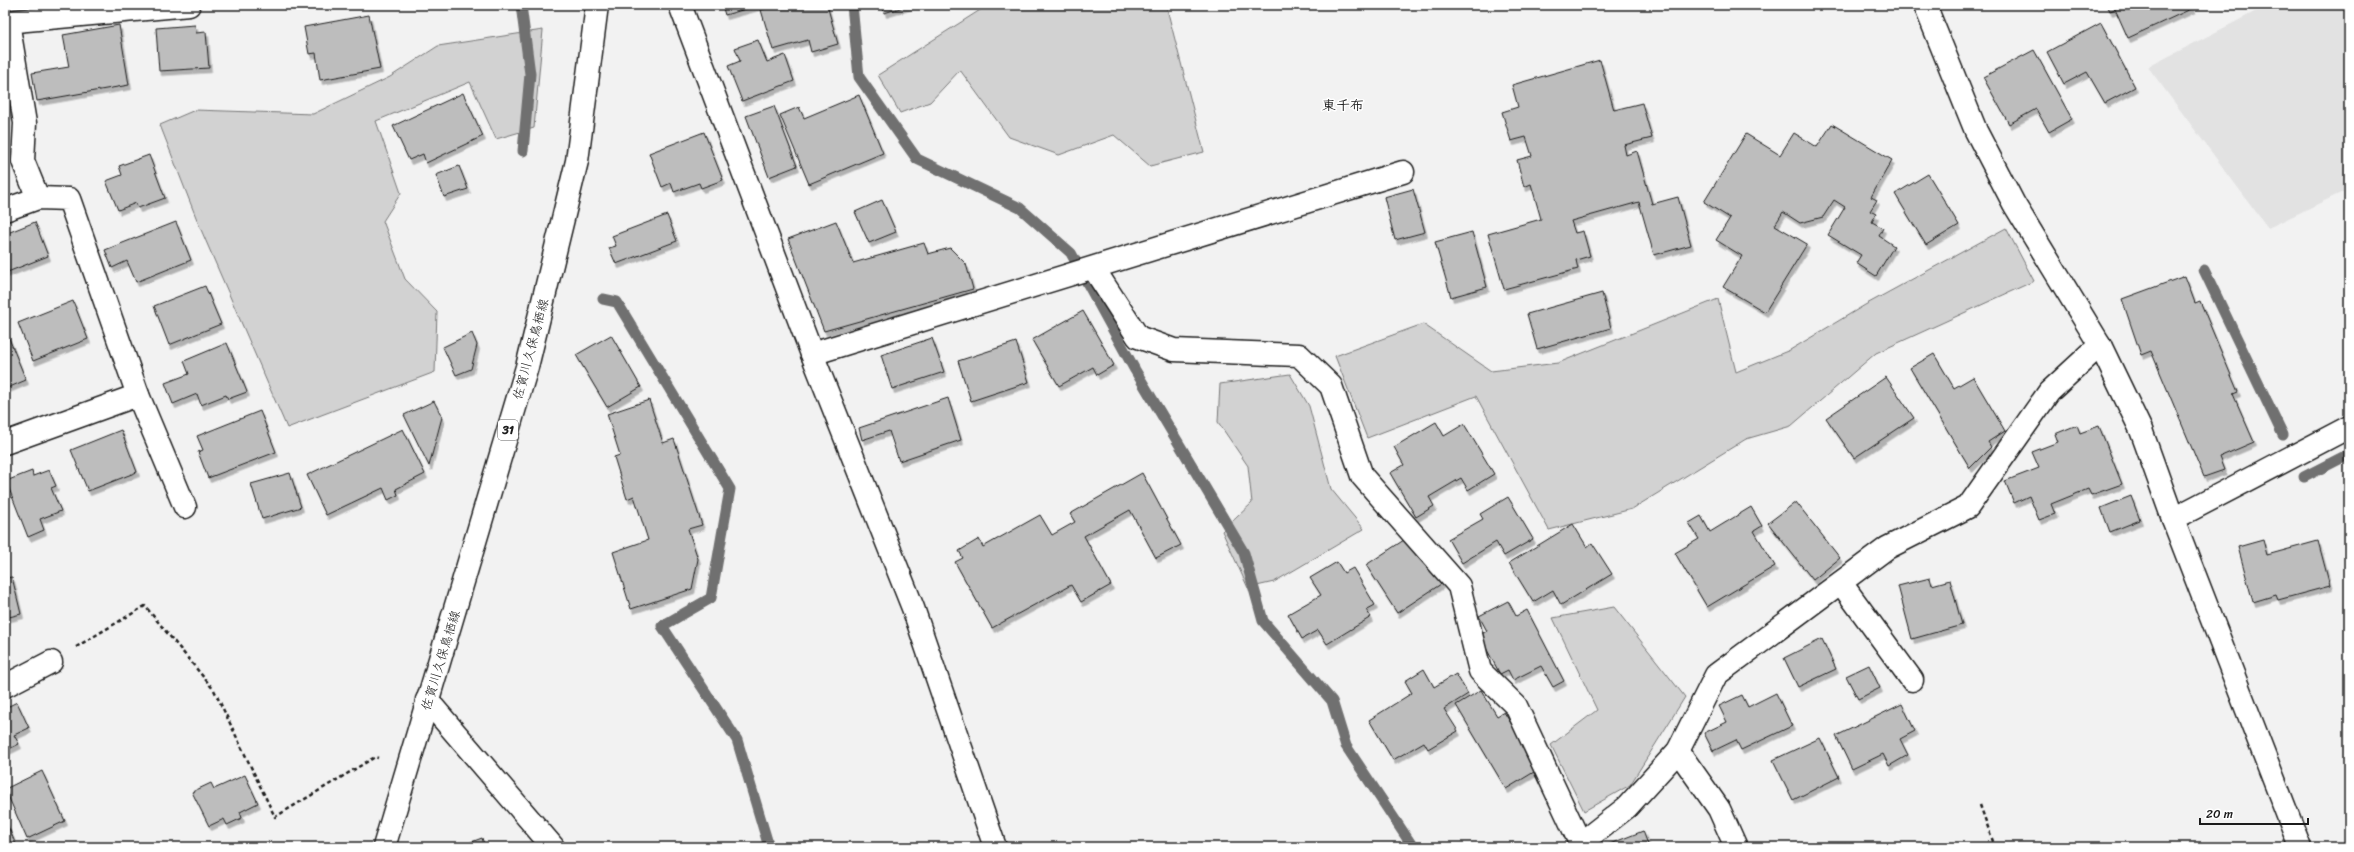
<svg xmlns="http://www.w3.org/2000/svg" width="2354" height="852" font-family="Sriracha,'Klee One',sans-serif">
  <defs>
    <filter id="shadow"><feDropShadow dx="2.5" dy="4.5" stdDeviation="0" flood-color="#0004"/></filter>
  </defs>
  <rect width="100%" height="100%" fill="#f2f2f2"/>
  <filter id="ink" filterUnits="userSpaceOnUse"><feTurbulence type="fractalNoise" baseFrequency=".025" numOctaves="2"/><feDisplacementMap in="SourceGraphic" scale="8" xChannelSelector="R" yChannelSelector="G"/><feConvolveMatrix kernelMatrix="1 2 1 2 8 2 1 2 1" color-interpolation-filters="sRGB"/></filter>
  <g filter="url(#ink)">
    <!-- built -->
    <path fill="#e2e2e2" d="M 2268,5 L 2349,5 L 2349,189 L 2268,228 L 2148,67 Z"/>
    <!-- green -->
    <g fill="#d2d2d2" stroke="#777">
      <path d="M 988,5 L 1166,5 L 1204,152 L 1150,166 L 1114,135 L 1059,155 L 1009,137 L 960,70 L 930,102 L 900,113 L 878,75 Z"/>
      <path d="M 543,30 L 534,128 L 496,139 L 470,82 L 376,121 L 401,193 L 383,221 L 405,279 L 437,312 L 435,372 L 287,428 L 199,225 L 160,125 L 195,110 L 313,114 L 390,77 L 438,46 Z"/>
      <path d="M 2006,228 L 2034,281 L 1876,353 L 1791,426 L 1746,439 L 1632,509 L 1549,530 L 1476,396 L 1367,438 L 1335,356 L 1423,324 L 1491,371 L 1558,363 L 1718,299 L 1736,372 L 1790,350 L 1865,305 Z"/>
      <path d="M 1290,374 L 1309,406 L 1331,489 L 1364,529 L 1274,582 L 1248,588 L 1222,531 L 1252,503 L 1248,466 L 1218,422 L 1220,384 Z"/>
      <path d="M 1614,607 L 1685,697 L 1630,785 L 1584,811 L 1551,745 L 1597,710 L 1553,618 Z"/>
    </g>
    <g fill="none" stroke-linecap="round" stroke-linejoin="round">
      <!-- stream -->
      <g stroke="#707070" stroke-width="11">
        <path d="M 521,5 L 530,74 L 523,151"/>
        <path d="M 852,5 L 859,77 L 917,159 L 1020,208 L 1071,253 L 1135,370 L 1244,553 L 1263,621 L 1332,701 L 1346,746 L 1413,847"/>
        <path d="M 2204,270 L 2283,435"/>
        <path d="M 603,299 L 617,302 L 730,489 L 711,598 L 662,626 L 737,740 L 769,847"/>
        <path d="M 2304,477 L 2349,454"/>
      </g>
    </g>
    <!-- building -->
    <g fill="#bdbdbd" stroke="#1c1c1c" filter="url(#shadow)">
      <path d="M 722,5 L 760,5 L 725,15 Z"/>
      <path d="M 777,5 L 827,5 L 838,44 L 811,52 L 808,40 L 773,50 L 761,10 Z"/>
      <path d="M 882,5 L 910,5 L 884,13 Z"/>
      <path d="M 2107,5 L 2192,5 L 2193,8 L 2128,38 L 2115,9 L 2110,11 Z"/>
      <path d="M 369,15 L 380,69 L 320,80 L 316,53 L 309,54 L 304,27 Z"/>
      <path d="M 2101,23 L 2135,87 L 2105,103 L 2087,72 L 2064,84 L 2047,52 Z"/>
      <path d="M 119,25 L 129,85 L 37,101 L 32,73 L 69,67 L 63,35 Z"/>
      <path d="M 195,25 L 196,33 L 206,32 L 209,68 L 159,71 L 156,28 Z"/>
      <path d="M 758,40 L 767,62 L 785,55 L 794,81 L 742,101 L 728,66 L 740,61 L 735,48 Z"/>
      <path d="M 2034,50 L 2072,119 L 2049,132 L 2036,109 L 2009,124 L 1983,77 Z"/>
      <path d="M 1600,60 L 1614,110 L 1642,103 L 1652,138 L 1624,145 L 1626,155 L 1637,151 L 1652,204 L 1678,197 L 1691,245 L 1654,255 L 1639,202 L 1571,221 L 1575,233 L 1583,231 L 1590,256 L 1576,260 L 1578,269 L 1504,289 L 1488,234 L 1541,219 L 1531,184 L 1524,187 L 1517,160 L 1532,156 L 1526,137 L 1511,141 L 1502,112 L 1518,107 L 1512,85 Z"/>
      <path d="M 463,93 L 483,136 L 426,163 L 423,154 L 409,160 L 393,126 Z"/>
      <path d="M 859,95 L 883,153 L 809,184 L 780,115 L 799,107 L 804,118 Z"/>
      <path d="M 774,106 L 797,166 L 769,177 L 746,116 Z"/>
      <path d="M 1832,124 L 1892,160 L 1871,197 L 1877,200 L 1870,211 L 1876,214 L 1872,222 L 1883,228 L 1879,236 L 1894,246 L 1876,276 L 1856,263 L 1861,255 L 1828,235 L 1845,207 L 1834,200 L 1823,217 L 1800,223 L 1783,212 L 1775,225 L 1807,244 L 1765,312 L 1723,287 L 1742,256 L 1716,240 L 1730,218 L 1704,202 L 1746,134 L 1780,155 L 1794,133 L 1817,147 Z"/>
      <path d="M 704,132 L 723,180 L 701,188 L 699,183 L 674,192 L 671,183 L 662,187 L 649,153 Z"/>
      <path d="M 149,155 L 165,198 L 138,208 L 136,203 L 118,210 L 106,181 L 122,175 L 119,166 Z"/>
      <path d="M 459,166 L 468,189 L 444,197 L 436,175 Z"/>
      <path d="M 1928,174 L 1959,225 L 1926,245 L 1895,194 Z"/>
      <path d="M 1413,189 L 1425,232 L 1395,240 L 1384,197 Z"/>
      <path d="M 882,200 L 896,232 L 869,243 L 855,212 Z"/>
      <path d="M 667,215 L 677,241 L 616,264 L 609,248 L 616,246 L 612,236 Z"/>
      <path d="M 836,221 L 853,263 L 924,243 L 928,254 L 950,248 L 966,264 L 973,289 L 824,331 L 788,239 Z"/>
      <path d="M 35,222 L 48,256 L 5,273 L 5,234 Z"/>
      <path d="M 176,222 L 191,260 L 136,282 L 127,261 L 112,268 L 105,250 Z"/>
      <path d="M 1472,232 L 1487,287 L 1451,297 L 1435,242 Z"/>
      <path d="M 2185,276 L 2195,303 L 2200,301 L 2238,392 L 2233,394 L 2254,442 L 2219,457 L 2224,470 L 2204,477 L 2151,351 L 2141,355 L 2122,299 Z"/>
      <path d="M 205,286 L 221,324 L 169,345 L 154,306 Z"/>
      <path d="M 1602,293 L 1611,328 L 1537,349 L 1527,314 Z"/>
      <path d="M 73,301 L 88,339 L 33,361 L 18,323 Z"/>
      <path d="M 1083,311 L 1114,365 L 1097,375 L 1093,367 L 1059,386 L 1032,340 Z"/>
      <path d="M 6,331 L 26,380 L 5,389 L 5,332 Z"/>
      <path d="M 472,333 L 477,345 L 471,369 L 456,375 L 443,347 Z"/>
      <path d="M 611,335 L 641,387 L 607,407 L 576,355 Z"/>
      <path d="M 932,338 L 944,372 L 892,389 L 881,355 Z"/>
      <path d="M 1016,342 L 1029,382 L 971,401 L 958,361 Z"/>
      <path d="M 227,343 L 247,392 L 228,399 L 226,395 L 201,405 L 197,394 L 173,404 L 165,383 L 189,374 L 184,361 Z"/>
      <path d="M 1934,354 L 1954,388 L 1973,377 L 2005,431 L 1988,442 L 1991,447 L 1970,468 L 1910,368 Z"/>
      <path d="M 1886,377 L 1914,418 L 1854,458 L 1826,418 Z"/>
      <path d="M 948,398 L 961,440 L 899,461 L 889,431 L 862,440 L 859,428 Z"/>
      <path d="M 649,400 L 663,443 L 674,439 L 702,525 L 688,529 L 698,559 L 692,589 L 631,609 L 613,552 L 648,540 L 634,496 L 627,499 L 614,457 L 620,455 L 607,414 Z"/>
      <path d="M 434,401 L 442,417 L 429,466 L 404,415 Z"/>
      <path d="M 260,411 L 276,452 L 208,478 L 198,452 L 203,450 L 197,436 Z"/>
      <path d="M 1436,422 L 1444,436 L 1464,424 L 1494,474 L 1468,490 L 1461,478 L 1429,497 L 1434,506 L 1416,517 L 1390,473 L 1404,465 L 1394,447 Z"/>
      <path d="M 2077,425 L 2080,433 L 2099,426 L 2122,484 L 2091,495 L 2088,489 L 2051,504 L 2055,514 L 2039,520 L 2029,496 L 2014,503 L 2005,481 L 2039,468 L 2032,452 L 2058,442 L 2055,434 Z"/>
      <path d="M 403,429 L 425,474 L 396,489 L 398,495 L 388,500 L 383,488 L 326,515 L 307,475 Z"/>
      <path d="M 121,430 L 137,472 L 88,491 L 71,450 Z"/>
      <path d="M 49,470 L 56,486 L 51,488 L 61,511 L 40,519 L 44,530 L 28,537 L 6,481 L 32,471 L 33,476 Z"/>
      <path d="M 290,473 L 301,507 L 262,519 L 251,484 Z"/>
      <path d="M 1142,473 L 1181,545 L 1156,558 L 1130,510 L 1084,536 L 1111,585 L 1081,602 L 1071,585 L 992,628 L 955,562 L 963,558 L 959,551 L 979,539 L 983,547 L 1040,515 L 1052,535 L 1075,522 L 1070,514 Z"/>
      <path d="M 2131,496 L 2140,520 L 2110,532 L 2101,508 Z"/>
      <path d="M 1508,497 L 1533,539 L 1504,556 L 1496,542 L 1462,563 L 1448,539 L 1483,519 L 1480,514 Z"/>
      <path d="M 1796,502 L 1840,558 L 1813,580 L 1768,523 Z"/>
      <path d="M 1751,507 L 1762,526 L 1754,531 L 1775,566 L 1707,607 L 1675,553 L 1699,539 L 1689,523 L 1701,516 L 1710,532 Z"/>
      <path d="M 1573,524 L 1587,547 L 1592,543 L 1612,574 L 1561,605 L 1553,590 L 1533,602 L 1509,563 Z"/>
      <path d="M 1410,536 L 1441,584 L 1397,613 L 1366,565 Z"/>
      <path d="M 2263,540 L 2267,555 L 2318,541 L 2330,586 L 2278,600 L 2276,595 L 2253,602 L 2238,547 Z"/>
      <path d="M 1337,562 L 1344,573 L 1353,568 L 1375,605 L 1366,610 L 1371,617 L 1327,644 L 1318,630 L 1302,639 L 1288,614 L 1321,595 L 1310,578 Z"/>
      <path d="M 12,577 L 21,614 L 5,618 L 5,578 Z"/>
      <path d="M 1930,578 L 1932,585 L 1950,580 L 1962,625 L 1912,639 L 1898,586 Z"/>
      <path d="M 1508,601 L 1516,616 L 1527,610 L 1564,681 L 1553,687 L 1541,666 L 1513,680 L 1508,670 L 1500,674 L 1479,635 L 1487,631 L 1479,616 Z"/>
      <path d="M 1822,639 L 1836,669 L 1798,687 L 1784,658 Z"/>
      <path d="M 1869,665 L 1880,688 L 1858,699 L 1846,676 Z"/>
      <path d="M 1424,669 L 1434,687 L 1456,674 L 1468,694 L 1444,709 L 1458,731 L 1428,749 L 1424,742 L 1393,760 L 1369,720 L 1412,693 L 1405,681 Z"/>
      <path d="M 1481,690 L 1497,716 L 1504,712 L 1539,769 L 1506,789 L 1456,705 Z"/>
      <path d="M 1776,693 L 1792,726 L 1741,750 L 1736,740 L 1713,751 L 1704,733 L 1727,722 L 1719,706 L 1742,695 L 1748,707 Z"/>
      <path d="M 17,702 L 29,728 L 14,735 L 19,744 L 5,751 L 5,708 Z"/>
      <path d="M 1902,704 L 1915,731 L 1900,739 L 1908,755 L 1889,766 L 1883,754 L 1852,769 L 1836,736 Z"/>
      <path d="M 1820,738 L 1839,777 L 1793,800 L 1773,760 Z"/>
      <path d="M 42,771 L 65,821 L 27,839 L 5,789 Z"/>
      <path d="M 245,775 L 258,803 L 240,812 L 242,818 L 227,825 L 224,819 L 209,826 L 192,792 L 211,783 L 214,789 Z"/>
      <path d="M 7,824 L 17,847 L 5,847 Z"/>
      <path d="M 1643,831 L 1649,847 L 1602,847 Z"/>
      <path d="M 482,838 L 485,847 L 458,847 Z"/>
    </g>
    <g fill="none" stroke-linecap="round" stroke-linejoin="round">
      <defs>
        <g id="street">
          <path d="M 680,5 L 812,354 L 913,608 L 995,847"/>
          <path d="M 1925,5 L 1976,131 L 2014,204 L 2100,345 L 2141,430 L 2173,519 L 2300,847"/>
          <path d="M 5,22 L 189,5"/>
          <path d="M 8,22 L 25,123 L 23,161 L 38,198"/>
          <path d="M 5,210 L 38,198 L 69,199 L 138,395 L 185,507"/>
          <path d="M 1094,269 L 1138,337 L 1174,350 L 1299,355 L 1331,386 L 1362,476 L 1459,586 L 1480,671 L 1516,706 L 1582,847"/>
          <path d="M 812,354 L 1403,172"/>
          <path d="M 5,443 L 138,395"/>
          <path d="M 2173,519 L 2349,427"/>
          <path d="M 1841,583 L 1912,680"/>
          <path d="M 5,686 L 51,662"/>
          <path d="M 427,700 L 553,847"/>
          <path d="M 1678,751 L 1719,809 L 1736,847"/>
          <path d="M 1581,843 L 1627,807 L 1678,751 L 1716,675 L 1887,548 L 1968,507 L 2049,392 L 2100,345"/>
        </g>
        <path id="primary" d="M 384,847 L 527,367 L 577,161 L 597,5"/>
      </defs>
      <!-- street casing -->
      <use href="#street" stroke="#1c1c1c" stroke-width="25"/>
      <!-- primary casing -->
      <use href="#primary" stroke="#1c1c1c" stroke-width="25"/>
      <!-- path -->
      <g stroke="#1c1c1c" stroke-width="2.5" stroke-dasharray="4 3" stroke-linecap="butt">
        <path d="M 76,647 L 145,606 L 214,690 L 275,817 L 375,757 L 378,758"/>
        <path d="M 1980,805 L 1995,847"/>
      </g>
      <!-- street -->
      <use href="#street" stroke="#fff" stroke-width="22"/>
      <!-- primary -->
      <use href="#primary" stroke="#fff" stroke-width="22"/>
    </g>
  </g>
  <g text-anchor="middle" stroke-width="3" stroke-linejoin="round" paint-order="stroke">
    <!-- shield labels -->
    <rect fill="#fff" stroke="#606060" stroke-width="1" x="498" y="420" width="20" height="20" rx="3"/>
    <g font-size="12" font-weight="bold" fill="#1c1c1c">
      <text x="508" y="434">31</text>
    </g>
    <!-- street labels -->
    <g font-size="13" fill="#1c1c1c" stroke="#fff">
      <text transform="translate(530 349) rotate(-75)" y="5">佐賀川久保鳥栖線</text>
      <text transform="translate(440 660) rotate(-73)" y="5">佐賀川久保鳥栖線</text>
    </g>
    <!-- neighbourhood labels -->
    <g font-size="14" font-weight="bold" fill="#1c1c1c" stroke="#fff">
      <text x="1343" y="110">東千布</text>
    </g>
  </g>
  <!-- margin -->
  <rect width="2354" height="852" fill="none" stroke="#fff" stroke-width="20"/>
  <rect x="10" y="10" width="2334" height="832" fill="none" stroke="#1c1c1c" stroke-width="1.5" filter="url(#ink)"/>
  <!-- scale -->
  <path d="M2200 818v6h108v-6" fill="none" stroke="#1c1c1c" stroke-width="2"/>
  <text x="2206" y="818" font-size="12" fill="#1c1c1c" stroke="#ffffff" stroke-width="3" paint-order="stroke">20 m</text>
</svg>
